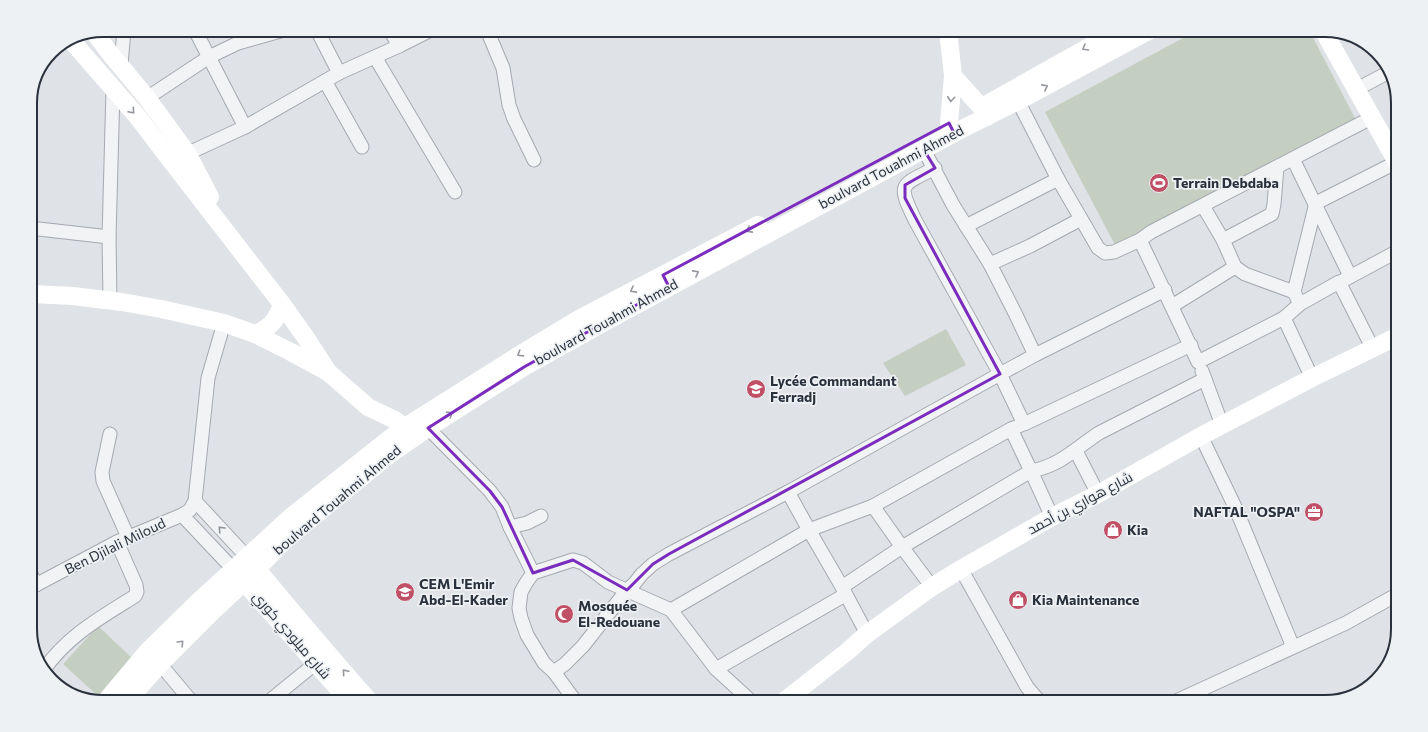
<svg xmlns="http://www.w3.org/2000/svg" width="1428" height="732" font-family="Commissioner,Cairo,sans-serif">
  <rect width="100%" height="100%" fill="#dfe2e6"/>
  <!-- green -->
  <g fill="#c5cfc1">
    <path d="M 1198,30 L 1309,30 L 1357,122 L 1115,245 L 1045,112 Z"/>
    <path d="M 946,329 L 966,365 L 905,396 L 883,363 Z"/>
    <path d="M 98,626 L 131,657 L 99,697 L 63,664 Z"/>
  </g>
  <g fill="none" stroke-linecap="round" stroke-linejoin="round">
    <defs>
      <g id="street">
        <path d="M 195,30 L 245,127"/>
        <path d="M 390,30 L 399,46"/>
        <path d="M 487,30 L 503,68 L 509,105 L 514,119 L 534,160"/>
        <path d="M 375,57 L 455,192"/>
        <path d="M 121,65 L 124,30"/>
        <path d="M 339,73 L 399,46 L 431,30"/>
        <path d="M 325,81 L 362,147"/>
        <path d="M 1357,89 L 1389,72"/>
        <path d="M 147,98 L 209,57 L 238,43 L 284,30"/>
        <path d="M 1018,101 L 1058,179 L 1098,248 L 1105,253 L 1114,252 L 1140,240 L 1198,362 L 1284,318"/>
        <path d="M 924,150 L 953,205 L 990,264 L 1030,246 L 1081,219"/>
        <path d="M 180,157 L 245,127 L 339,73 L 317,30"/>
        <path d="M 1293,159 L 1350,276"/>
        <path d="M 935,168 C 900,186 897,183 915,220 L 1000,374 L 1035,355 L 1015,313 L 990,264"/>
        <path d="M 1203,206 L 1223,240 L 1235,267 L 1245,274 L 1294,292"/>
        <path d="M 966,226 L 1058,179"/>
        <path d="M 30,228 L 109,237"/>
        <path d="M 1140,240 L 1151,232 L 1373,117"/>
        <path d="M 1223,240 L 1272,214 L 1274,204 L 1277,167"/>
        <path d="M 1344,280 L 1398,251"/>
        <path d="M 110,301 L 109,237 L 113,89"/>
        <path d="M 1300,304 L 1294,292 L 1316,203 L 1397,162"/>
        <path d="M 1172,306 L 1235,267"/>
        <path d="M 1035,355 L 1165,290"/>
        <path d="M 1202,371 L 1222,425"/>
        <path d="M 1312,378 L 1284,318 L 1300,304 L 1339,282 L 1373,349"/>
        <path d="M 1019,426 L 1011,429 L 1031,471 C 1060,466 1076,448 1099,433 L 1205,379"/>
        <path d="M 428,428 L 490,491 L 502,507 L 510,527 L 533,573"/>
        <path d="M 110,434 L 102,472 L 103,481 L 128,537"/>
        <path d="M 1201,436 L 1236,509 L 1293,647"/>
        <path d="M 1076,451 L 1098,494"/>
        <path d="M 195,501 L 247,557"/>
        <path d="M 182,515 L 233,569"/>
        <path d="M 510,527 L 527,523 L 541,516"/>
        <path d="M 961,569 L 1027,687 L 1040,702"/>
        <path d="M 30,572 L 36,585"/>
        <path d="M 842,587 L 809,530 L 873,506"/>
        <path d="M 932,587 L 902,547 L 1031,471 L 1052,517"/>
        <path d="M 30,588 L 117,542 L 182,515 L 190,510 L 195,501 L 208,378 L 224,323"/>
        <path d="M 671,610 L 809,530 L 788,492"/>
        <path d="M 867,634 L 842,587 L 902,547 L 873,506 L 1011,429"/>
        <path d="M 160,664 L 192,702"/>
        <path d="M 716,669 L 845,595"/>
        <path d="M 43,671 C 67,636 100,618 135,596 L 137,592 L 136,585 L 117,542"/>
        <path d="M 554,672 L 573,698 L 573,702"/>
        <path d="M 268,702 L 316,663"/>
        <path d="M 752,702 L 716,669 L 671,610 L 608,582 L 583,563 L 573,560 L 533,573 L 526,583 L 521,592 L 519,608 L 521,618 L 527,635 L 544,663 L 554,672 L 565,664 L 583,646 L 627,590 L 634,584 L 642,574 L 653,564 L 669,554 L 788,492 L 1000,374 L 1024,424 L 1191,345"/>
        <path d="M 1174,702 L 1346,623 L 1398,594"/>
      </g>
    </defs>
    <!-- street casing -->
    <use href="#street" stroke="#a5a9b0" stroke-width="15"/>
    <!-- street -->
    <use href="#street" stroke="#f1f3f5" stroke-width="13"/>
    <!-- secondary -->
    <g stroke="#fff" stroke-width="18">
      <path d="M 948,30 L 953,76 L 949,123 L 954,133"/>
      <path d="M 1323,30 L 1398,164"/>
      <path d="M 94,32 L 109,52 L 147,98 L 187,153 L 210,197"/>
      <path d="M 70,39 L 137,116 L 172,162 L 282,304 L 306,338 L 328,372"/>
      <path d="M 953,76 L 981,107 L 987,117"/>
      <path d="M 982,107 L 1119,30"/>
      <path d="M 30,294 L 73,296 L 122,302 L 161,309 L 224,323 L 238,328 L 255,334 L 291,352 L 328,372 L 368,407 L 395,420 L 413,434"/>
      <path d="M 255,334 C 270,328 277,320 282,304"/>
      <path d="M 249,559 C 288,608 329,655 370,702"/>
      <path d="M 236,573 L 350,702"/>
      <path d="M 105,702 L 147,652 L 198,602 L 292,516 L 384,443 L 405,427 L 524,352 L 579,319 L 758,225"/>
      <path d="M 126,702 L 160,664 L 213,611 L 244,582 L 286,539 L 390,454 L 428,428 L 524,367 L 603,323 L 954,133 L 1018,101 L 1150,30"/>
      <path d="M 783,702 L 848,651 L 867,634 L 932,587 L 961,569 L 1052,517 L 1098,494 L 1201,436 L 1312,378 L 1398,336"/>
    </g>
  </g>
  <!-- one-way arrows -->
  <defs><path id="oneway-chevron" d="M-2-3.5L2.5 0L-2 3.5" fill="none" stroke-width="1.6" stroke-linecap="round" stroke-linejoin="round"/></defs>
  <g stroke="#94989e">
    <use href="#oneway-chevron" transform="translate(1085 48) rotate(150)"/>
    <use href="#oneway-chevron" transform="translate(1045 87) rotate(-28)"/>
    <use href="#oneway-chevron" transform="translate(951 99) rotate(95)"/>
    <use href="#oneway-chevron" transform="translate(132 111) rotate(49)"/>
    <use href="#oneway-chevron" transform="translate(749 230) rotate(152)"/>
    <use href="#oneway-chevron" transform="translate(696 273) rotate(-28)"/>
    <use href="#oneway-chevron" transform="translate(633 290) rotate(152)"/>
    <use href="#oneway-chevron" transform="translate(520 354) rotate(148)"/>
    <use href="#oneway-chevron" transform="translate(450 414) rotate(-32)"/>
    <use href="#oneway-chevron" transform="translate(181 643) rotate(-45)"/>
    <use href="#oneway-chevron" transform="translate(345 672) rotate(-131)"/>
  </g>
  <use stroke="#8d9298" href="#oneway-chevron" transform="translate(221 529) rotate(-133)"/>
  <!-- marked area -->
  <path fill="none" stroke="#7b2cbf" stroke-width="3" stroke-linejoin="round" d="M 949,123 L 954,133 L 924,150 L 935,168 L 905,185 L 905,198 L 1000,374 L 669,554 L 653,564 L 627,590 L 573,560 L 533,573 L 502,507 L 490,491 L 428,428 L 524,367 L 669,287 L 663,275 Z"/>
  <!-- icons -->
  <defs>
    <symbol id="stadium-disc" viewBox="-11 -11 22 22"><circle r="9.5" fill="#bf5066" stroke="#eef1f4"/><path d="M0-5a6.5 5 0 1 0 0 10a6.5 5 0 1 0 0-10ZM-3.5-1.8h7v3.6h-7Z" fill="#fff"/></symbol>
    <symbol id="school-disc" viewBox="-11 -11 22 22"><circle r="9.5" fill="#bf5066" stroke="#eef1f4"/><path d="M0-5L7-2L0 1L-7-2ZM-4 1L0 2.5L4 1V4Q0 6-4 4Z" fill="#fff"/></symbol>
    <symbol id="office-disc" viewBox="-11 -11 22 22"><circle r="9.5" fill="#bf5066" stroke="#eef1f4"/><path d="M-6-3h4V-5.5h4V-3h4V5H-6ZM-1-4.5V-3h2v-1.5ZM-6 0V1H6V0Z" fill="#fff"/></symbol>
    <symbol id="shop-disc" viewBox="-11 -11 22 22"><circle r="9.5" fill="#bf5066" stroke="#eef1f4"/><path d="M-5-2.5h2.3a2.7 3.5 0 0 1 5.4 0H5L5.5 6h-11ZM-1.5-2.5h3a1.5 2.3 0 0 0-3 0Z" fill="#fff"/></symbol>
    <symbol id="mosque-disc" viewBox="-11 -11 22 22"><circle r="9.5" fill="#bf5066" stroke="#eef1f4"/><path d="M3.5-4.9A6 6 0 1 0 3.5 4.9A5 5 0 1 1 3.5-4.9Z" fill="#fff"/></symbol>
  </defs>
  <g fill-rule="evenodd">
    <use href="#stadium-disc" x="1148" y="172" width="22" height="22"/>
    <use href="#school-disc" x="745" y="378" width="22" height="22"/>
    <use href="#office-disc" x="1303" y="501" width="22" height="22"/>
    <use href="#shop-disc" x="1102" y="519" width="22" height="22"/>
    <use href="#school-disc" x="394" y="581" width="22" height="22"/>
    <use href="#shop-disc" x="1007" y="589" width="22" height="22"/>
    <use href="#mosque-disc" x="553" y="603" width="22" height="22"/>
  </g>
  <g text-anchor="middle" stroke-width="3.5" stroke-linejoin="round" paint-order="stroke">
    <!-- street labels -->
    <g font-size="14" fill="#29313c" stroke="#eef1f4">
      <text transform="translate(891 167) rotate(-28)" y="5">boulvard Touahmi Ahmed</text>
      <text transform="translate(606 322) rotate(-29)" y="5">boulvard Touahmi Ahmed</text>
      <text transform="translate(337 500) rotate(-40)" y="5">boulvard Touahmi Ahmed</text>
      <text transform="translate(1080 503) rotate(-28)" y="5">شارع هواري بن أحمد</text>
      <text transform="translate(115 546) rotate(-26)" y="5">Ben Djilali Miloud</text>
      <text transform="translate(292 635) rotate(49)" y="5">شارع ميلودي كوري</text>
    </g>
    <!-- poi labels -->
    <g font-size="14" font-weight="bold" fill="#29313c" stroke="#eef1f4" text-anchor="start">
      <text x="1173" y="188">Terrain Debdaba</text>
      <text x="770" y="386">Lycée Commandant<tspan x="770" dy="16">Ferradj</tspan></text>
      <text x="1300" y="517" text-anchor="end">NAFTAL "OSPA"</text>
      <text x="1127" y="535">Kia</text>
      <text x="419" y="589">CEM L'Emir<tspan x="419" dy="16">Abd-El-Kader</tspan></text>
      <text x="1032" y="605">Kia Maintenance</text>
      <text x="578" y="611">Mosquée<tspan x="578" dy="16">El-Redouane</tspan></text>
    </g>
  </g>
  <!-- crop -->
  <path d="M0 0H1428V732H0ZM103 37H1325A66 66 0 0 1 1391 103V629A66 66 0 0 1 1325 695H103A66 66 0 0 1 37 629V103A66 66 0 0 1 103 37Z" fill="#eef1f4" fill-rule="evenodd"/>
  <path fill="none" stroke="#29313c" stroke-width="2" d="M103 37H1325A66 66 0 0 1 1391 103V629A66 66 0 0 1 1325 695H103A66 66 0 0 1 37 629V103A66 66 0 0 1 103 37Z"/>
</svg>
